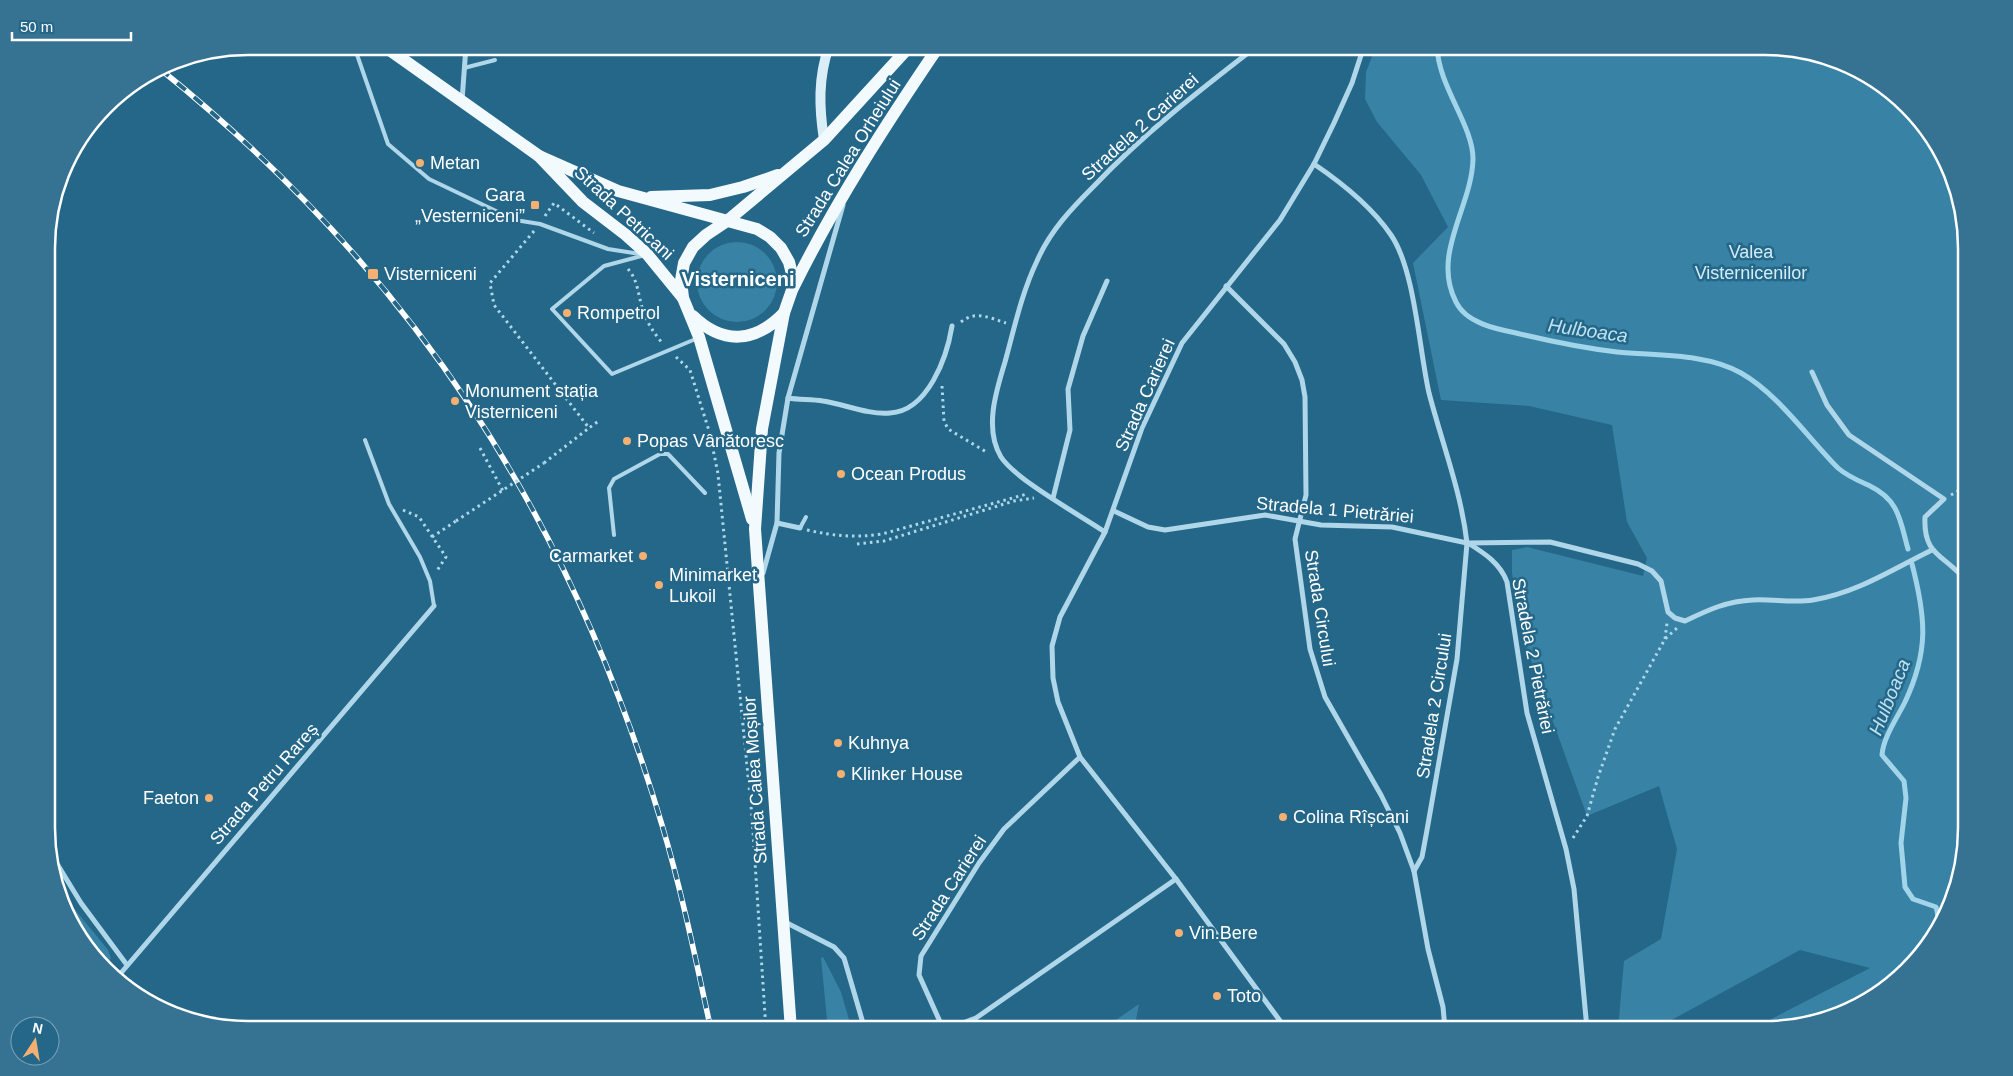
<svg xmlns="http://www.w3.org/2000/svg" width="2013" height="1076" font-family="Arial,sans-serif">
  <rect width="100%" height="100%" fill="#246788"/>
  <!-- green -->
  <g fill="#3883a5">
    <path d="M 1376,46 L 1474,46 L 1490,55 L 1491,46 L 1765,46 L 1854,67 L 1898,97 L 1933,136 L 1965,222 L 1967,828 L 1946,917 L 1916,961 L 1877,996 L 1829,1019 L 1778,1029 L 1752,1029 L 1870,968 L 1800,950 L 1655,1029 L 1618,1029 L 1624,961 L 1661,939 L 1677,849 L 1659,786 L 1587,816 L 1525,644 L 1512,573 L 1512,550 L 1527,547 L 1643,576 L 1647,558 L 1627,522 L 1612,425 L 1529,406 L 1441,400 L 1413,263 L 1448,227 L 1421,175 L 1377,122 L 1365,99 L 1366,72 Z"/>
    <circle cx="737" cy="282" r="40"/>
    <path d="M 64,896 L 108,950 L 111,958 L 105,968 L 80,940 Z"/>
    <path d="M 823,957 L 841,992 L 852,1030 L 828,1030 L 821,958 Z"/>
    <path d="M 1139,1004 L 1134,1030 L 1103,1030 L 1103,1029 Z"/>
  </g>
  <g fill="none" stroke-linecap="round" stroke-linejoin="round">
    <!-- stream -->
    <g stroke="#a3d5ea" stroke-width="5">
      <path d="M 1437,46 C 1438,86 1473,125 1473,159 C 1472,207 1431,254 1456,302 C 1466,323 1496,329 1516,333 C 1549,341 1583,348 1617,352 C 1657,356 1705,353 1741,373 C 1778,394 1808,438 1838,468 C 1847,476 1859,481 1870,486 C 1899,500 1900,520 1908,549"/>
      <path d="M 1912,564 C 1926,618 1929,651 1905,702 C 1897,718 1883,738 1882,755 L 1904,781 L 1906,798 L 1901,843 L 1905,887 L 1913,899 L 1936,907 C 1945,933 1913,939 1919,957"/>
    </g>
    <!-- path -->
    <g stroke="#afd7e9" stroke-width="3" stroke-dasharray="2.5 4" stroke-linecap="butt">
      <path d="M 545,216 L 554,203 L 594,233"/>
      <path d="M 534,231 L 490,283 L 494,305 L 589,428 L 600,420"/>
      <path d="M 628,269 C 639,281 638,298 644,313 C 648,325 655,334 663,344"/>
      <path d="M 961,322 C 975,310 990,318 1006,323"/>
      <path d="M 676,357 L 690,370 L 710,434 L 718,474 L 752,816 L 766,1030"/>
      <path d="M 942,386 L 944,421 L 948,429 L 988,453"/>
      <path d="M 480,448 L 503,491"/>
      <path d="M 544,463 L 589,428"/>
      <path d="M 1951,495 L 1966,486"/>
      <path d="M 403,510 L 419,517 L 446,557 L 436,572"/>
      <path d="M 807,530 C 834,536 855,538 882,534 L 1027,494"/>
      <path d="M 432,537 L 456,521"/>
      <path d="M 857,544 L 884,541 L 1014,501 L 1034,498"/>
      <path d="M 1665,639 L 1667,623"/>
      <path d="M 1573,838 L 1587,816 L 1598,777 L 1615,729 L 1665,639 L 1677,628"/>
    </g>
    <!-- lane -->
    <g stroke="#afd7e9" stroke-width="4">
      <path d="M 354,46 L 388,144 L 429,179 L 515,220 L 540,224 L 608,249 L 640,254"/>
      <path d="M 464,68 L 495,60"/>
      <path d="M 645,255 L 604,266 L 552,309 L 612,374 L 698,338"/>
      <path d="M 365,440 L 389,504 L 420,557 L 430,581 L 434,606"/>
      <path d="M 800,528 L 806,517"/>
      <path d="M 614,535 L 609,488 L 614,479 L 660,454 L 668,454 L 705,493"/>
    </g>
    <!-- street -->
    <g stroke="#afd7e9" stroke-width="5">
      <path d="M 462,101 L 466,46"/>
      <path d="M 1314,164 C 1342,183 1372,207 1391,235 C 1415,270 1419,349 1429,393 C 1442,443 1461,491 1467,543 L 1457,659 L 1427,830 L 1422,857 L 1414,871"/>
      <path d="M 1226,286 L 1284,344 L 1295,362 L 1302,380 L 1305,397 L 1306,495 L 1295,539 L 1310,649 L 1325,697 L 1381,795 L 1400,833 L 1414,871 L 1428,949 L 1443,1007 L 1445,1029"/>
      <path d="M 1812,372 L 1827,405 L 1849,435 L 1944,499 L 1925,517 C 1923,557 1945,554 1966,581"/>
      <path d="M 788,398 C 800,400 811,399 823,401 C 844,404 868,415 890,413 C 928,411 947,357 952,326"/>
      <path d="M 1053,498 L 1070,430 L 1068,389 L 1083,336 L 1107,281"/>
      <path d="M 1114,511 L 1148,527 L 1165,530 L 1265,515 L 1321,525 L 1392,527 L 1467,543 L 1550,542 L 1638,564 L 1652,571 L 1661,581 L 1668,612 L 1675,618 L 1685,621 C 1708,610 1727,601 1753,600 C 1773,599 1793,603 1813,600 C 1857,593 1893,569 1932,550"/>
      <path d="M 777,523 L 800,528"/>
      <path d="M 1105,532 C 1080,515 1016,480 1001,457 C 984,429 996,391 1005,362 C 1014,329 1022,292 1037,261 C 1050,231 1071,209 1094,186 C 1143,134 1200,90 1257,46"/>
      <path d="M 1468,543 C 1484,553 1500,563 1507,582 L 1527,713 L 1566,849 L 1574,889 L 1587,1029"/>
      <path d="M 763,573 L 777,523 L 779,453 L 788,398 L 843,205"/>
      <path d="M 1080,757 L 1004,829 L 979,863 L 921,956 L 919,975 L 941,1024 L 960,1024 L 976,1018 L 1176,879"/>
      <path d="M 48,849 L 81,903 L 127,965"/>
      <path d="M 785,922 L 834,947 L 844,958 L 865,1030"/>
      <path d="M 115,980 L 434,606"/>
      <path d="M 1286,1029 L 1176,879 L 1080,757 L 1058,702 L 1053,678 L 1052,646 L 1060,617 L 1105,532 L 1142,428 L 1182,343 L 1280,220 L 1314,164 L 1334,123 L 1352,83 L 1364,46"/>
      <path d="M 918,1030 L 920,1026 L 941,1024"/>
    </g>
    <!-- secondary -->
    <path stroke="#daeef8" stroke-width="10" d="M 824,140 C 819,107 818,78 829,46"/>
    <!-- primary -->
    <g stroke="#f3fafe" stroke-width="12">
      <path d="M 384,46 L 539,156 L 583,202 L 626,235 L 647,254 L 683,298"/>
      <path d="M 539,156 L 618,191 L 757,229 L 770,237 L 781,248 L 789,262 L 792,274 L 792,290 L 784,313 L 762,429 L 755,529 L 791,1030"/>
      <path d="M 651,197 L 710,195 L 743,187 L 778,175"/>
      <path d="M 793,288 C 835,203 886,124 939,46"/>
      <path d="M 693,316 C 723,345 755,343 784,313"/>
      <path d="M 752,519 L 699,337 L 683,298 L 681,280 L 684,263 L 693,247 L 706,235 L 727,221 L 824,140 L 910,46"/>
    </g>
    <defs>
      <path id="rail" d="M 160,69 C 411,271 570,515 662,825 C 682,892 696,961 711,1030"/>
    </defs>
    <!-- rail casing -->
    <use href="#rail" stroke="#fff" stroke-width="5.5"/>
    <!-- rail -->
    <use href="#rail" stroke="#246788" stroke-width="4" stroke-dasharray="11" stroke-linecap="butt"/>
    <!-- path-bridge -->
    <path stroke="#afd7e9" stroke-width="3" stroke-dasharray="2.5 4" stroke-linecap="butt" d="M 456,521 L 544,463"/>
  </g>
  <!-- markers -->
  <g fill="#f4b072" stroke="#246788" stroke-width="2">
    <circle cx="420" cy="163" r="5"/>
    <rect x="530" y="200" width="10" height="10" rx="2.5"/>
    <rect x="367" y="268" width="12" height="12" rx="2.5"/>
    <circle cx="567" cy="313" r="5"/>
    <circle cx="455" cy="401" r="5"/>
    <circle cx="627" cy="441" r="5"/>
    <circle cx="841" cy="474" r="5"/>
    <circle cx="643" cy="556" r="5"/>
    <circle cx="659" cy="585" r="5"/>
    <circle cx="838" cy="743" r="5"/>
    <circle cx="841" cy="774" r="5"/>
    <circle cx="209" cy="798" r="5"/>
    <circle cx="1283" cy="817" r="5"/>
    <circle cx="1179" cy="933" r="5"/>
    <circle cx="1217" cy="996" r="5"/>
  </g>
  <g text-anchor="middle" stroke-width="5" stroke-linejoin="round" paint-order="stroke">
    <!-- street labels -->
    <g font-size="18" fill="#fff" stroke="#246788">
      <text transform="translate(1140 127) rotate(-42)" y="6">Stradela 2 Carierei</text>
      <text transform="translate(848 158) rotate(-58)" y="6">Strada Calea Orheiului</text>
      <text transform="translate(624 213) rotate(43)" y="6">Strada Petricani</text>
      <text transform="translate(1145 395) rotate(-66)" y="6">Strada Carierei</text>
      <text transform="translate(1335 510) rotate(5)" y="6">Stradela 1 Pietrăriei</text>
      <text transform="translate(1320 608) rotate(81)" y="6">Strada Circului</text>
      <text transform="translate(1533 656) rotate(79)" y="6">Stradela 2 Pietrăriei</text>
      <text transform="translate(1434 706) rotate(-81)" y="6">Stradela 2 Circului</text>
      <text transform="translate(755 780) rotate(-94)" y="6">Strada Calea Moșilor</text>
      <text transform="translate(264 784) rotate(-49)" y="6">Strada Petru Rareș</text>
      <text transform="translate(949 888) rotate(-57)" y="6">Strada Carierei</text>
    </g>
    <!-- poi labels -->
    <g font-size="18" fill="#fff" stroke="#246788" text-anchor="start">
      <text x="430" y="169">Metan</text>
      <text x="525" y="201" text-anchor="end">Gara<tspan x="525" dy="21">„Vesterniceni”</tspan></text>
      <text x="384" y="280">Visterniceni</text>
      <text x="577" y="319">Rompetrol</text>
      <text x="465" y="397">Monument stația<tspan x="465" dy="21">Visterniceni</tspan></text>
      <text x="637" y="447">Popas Vânătoresc</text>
      <text x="851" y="480">Ocean Produs</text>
      <text x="633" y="562" text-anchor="end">Carmarket</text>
      <text x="669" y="581">Minimarket<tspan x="669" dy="21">Lukoil</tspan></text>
      <text x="848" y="749">Kuhnya</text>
      <text x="851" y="780">Klinker House</text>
      <text x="199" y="804" text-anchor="end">Faeton</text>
      <text x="1293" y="823">Colina Rîșcani</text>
      <text x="1189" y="939">Vin.Bere</text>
      <text x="1227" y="1002">Toto</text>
    </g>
    <!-- park labels -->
    <g font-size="18" fill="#d3ecf7" stroke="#246788">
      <text x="1751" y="258">Valea<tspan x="1751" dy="21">Visternicenilor</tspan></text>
    </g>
    <!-- water labels -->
    <g font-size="19" font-style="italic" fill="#bee2f2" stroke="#246788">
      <text transform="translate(1588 330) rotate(8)" y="7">Hulboaca</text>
      <text transform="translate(1889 697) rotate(-68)" y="7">Hulboaca</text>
    </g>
    <!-- quarter labels -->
    <g font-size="20" font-weight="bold" fill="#fff" stroke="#246788">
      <text x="738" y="286">Visterniceni</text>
    </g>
  </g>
  <!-- crop -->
  <path d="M0 0H2013V1076H0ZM248 55H1765A193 193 0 0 1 1958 248V828A193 193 0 0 1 1765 1021H248A193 193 0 0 1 55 828V248A193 193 0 0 1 248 55Z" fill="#367392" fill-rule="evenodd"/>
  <path fill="none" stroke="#fff" stroke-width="2.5" d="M248 55H1765A193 193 0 0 1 1958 248V828A193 193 0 0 1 1765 1021H248A193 193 0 0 1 55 828V248A193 193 0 0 1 248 55Z"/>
  <!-- north arrow -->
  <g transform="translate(35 1041) rotate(12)"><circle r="24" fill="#246788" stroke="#7ca4b8"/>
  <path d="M0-4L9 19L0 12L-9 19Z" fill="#f4b072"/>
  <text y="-8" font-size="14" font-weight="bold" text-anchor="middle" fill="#ffffff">N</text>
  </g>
  <!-- scale -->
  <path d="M12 32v8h119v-8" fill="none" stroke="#ffffff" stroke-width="2.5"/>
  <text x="20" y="32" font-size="15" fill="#ffffff" stroke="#246788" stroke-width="4" paint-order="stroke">50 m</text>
</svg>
